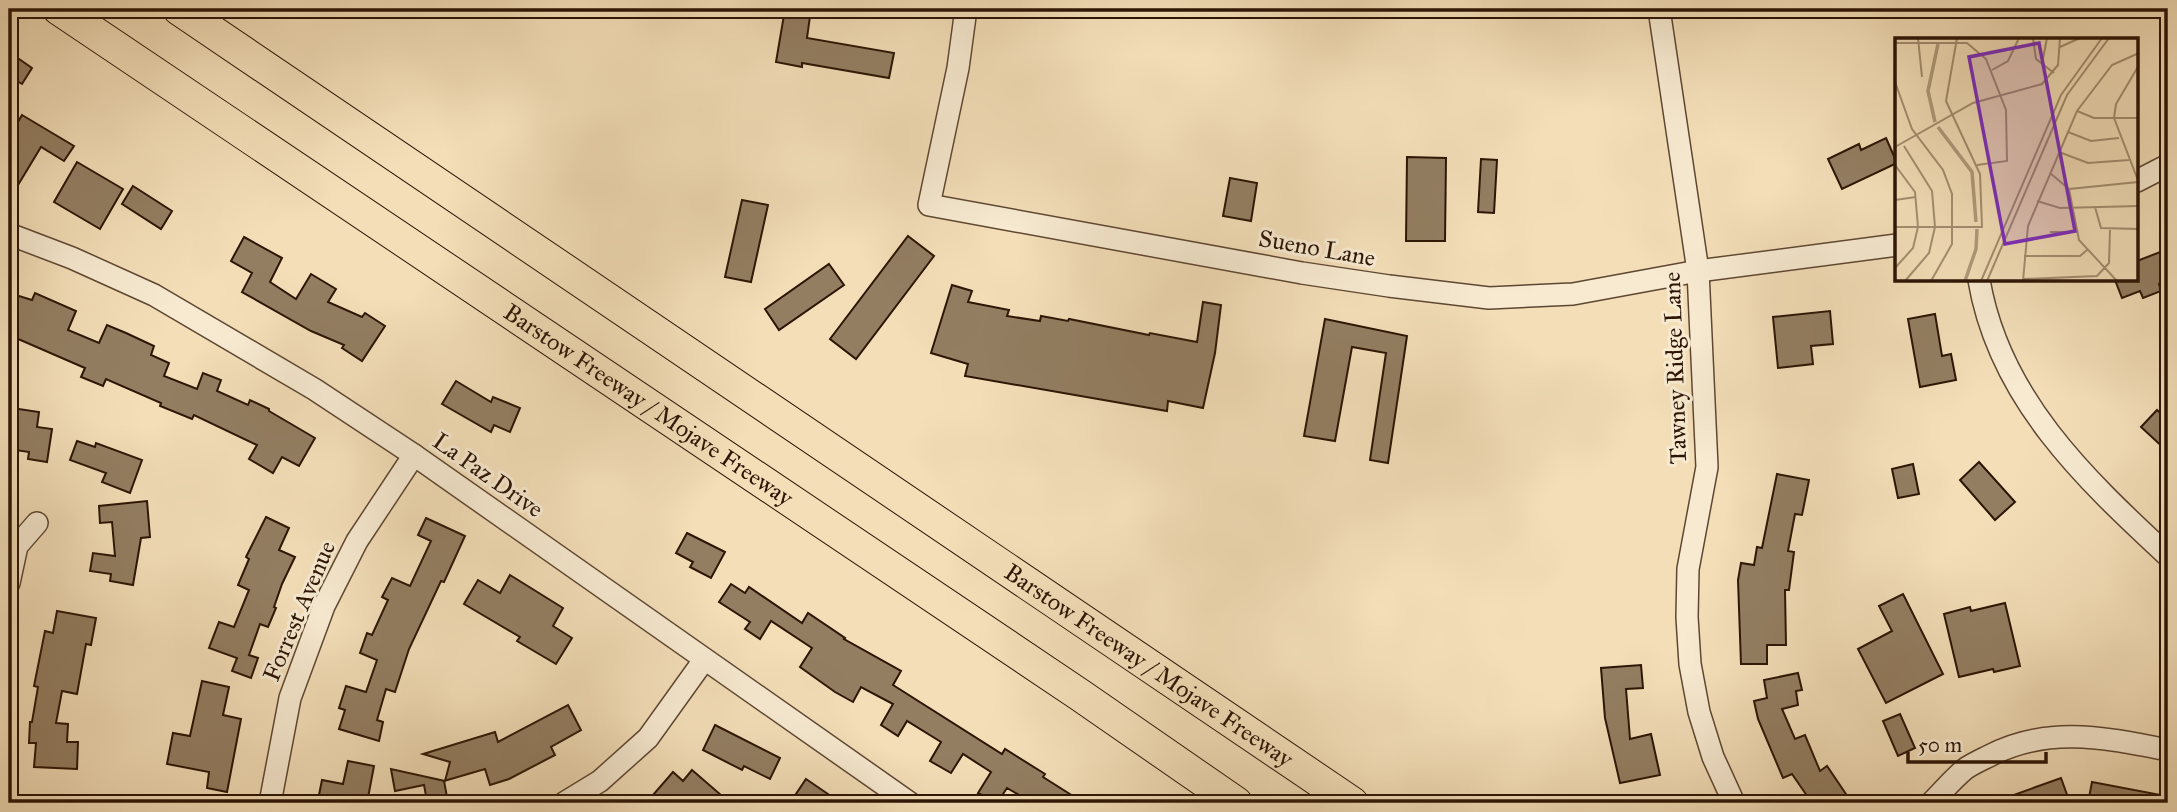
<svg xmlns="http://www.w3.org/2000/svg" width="2177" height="812" font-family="'IM FELL Great Primer',serif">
  <rect width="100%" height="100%" fill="#f3deb8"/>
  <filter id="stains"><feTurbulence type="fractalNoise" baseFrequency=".00286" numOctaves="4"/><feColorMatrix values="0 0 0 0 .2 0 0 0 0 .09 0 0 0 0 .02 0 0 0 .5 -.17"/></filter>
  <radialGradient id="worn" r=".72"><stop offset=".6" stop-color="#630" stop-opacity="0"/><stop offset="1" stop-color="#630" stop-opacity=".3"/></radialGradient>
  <!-- building -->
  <g fill="#937e62" stroke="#2c1505" stroke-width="2">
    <path d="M 785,9 L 811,9 L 807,38 L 894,53 L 889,78 L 802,63 L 802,67 L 776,62 Z"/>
    <path d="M 9,52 L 32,68 L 22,84 L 9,76 Z"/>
    <path d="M 22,115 L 74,146 L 64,161 L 41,147 L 9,200 L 9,138 Z"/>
    <path d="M 1886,138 L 1897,163 L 1842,189 L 1828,159 L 1859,144 L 1861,150 Z"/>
    <path d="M 1407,157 L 1446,158 L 1445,241 L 1406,241 Z"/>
    <path d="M 1481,159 L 1497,160 L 1494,213 L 1478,212 Z"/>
    <path d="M 77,162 L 123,189 L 100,229 L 54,202 Z"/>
    <path d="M 1230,178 L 1257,183 L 1251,221 L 1223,216 Z"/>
    <path d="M 133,186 L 172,211 L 161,229 L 122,204 Z"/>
    <path d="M 742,200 L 768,205 L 751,282 L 725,277 Z"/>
    <path d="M 908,236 L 934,256 L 856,359 L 830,339 Z"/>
    <path d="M 244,237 L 282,258 L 270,282 L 296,299 L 311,274 L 336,289 L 328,302 L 362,317 L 365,313 L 385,326 L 362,361 L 342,348 L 344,345 L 311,331 L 242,292 L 252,273 L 231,261 Z"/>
    <path d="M 2168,249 L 2168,278 L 2159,284 L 2161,291 L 2143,298 L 2140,291 L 2122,298 L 2115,280 L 2137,280 L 2137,261 Z"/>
    <path d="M 829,264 L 844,285 L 779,330 L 765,309 Z"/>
    <path d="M 952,285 L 972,291 L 968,302 L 1009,310 L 1007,316 L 1040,321 L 1041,316 L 1068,321 L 1069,319 L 1149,335 L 1150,333 L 1197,342 L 1203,302 L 1221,305 L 1215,353 L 1203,408 L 1168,401 L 1167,411 L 965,376 L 968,364 L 931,353 Z"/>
    <path d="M 9,293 L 32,300 L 35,293 L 76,311 L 68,330 L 99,343 L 107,325 L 126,333 L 154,346 L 151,355 L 169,363 L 164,376 L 197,389 L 203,373 L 221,380 L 217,391 L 248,405 L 250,400 L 269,409 L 269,411 L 315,438 L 299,466 L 282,457 L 273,473 L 249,459 L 257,445 L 194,415 L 192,419 L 160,406 L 161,403 L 106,379 L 103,386 L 81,377 L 85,368 L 9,335 Z"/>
    <path d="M 1830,311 L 1833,344 L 1811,346 L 1813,364 L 1778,368 L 1773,317 Z"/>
    <path d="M 1935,314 L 1942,356 L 1951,354 L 1956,380 L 1920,387 L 1908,319 Z"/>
    <path d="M 1325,319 L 1407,336 L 1388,463 L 1370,460 L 1386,353 L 1352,347 L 1335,441 L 1304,436 Z"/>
    <path d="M 456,381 L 491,402 L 493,397 L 520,408 L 510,432 L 494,425 L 491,432 L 442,404 Z"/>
    <path d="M 12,408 L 39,412 L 37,427 L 52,429 L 47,462 L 28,459 L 29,452 L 9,449 Z"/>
    <path d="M 2157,410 L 2168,420 L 2168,452 L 2141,427 Z"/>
    <path d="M 77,441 L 95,447 L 96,443 L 142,460 L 130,493 L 102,482 L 106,473 L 70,460 Z"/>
    <path d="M 1979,462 L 2015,502 L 1995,520 L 1960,480 Z"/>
    <path d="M 1913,464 L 1919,494 L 1898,498 L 1892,469 Z"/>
    <path d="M 1777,474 L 1809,480 L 1802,515 L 1795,514 L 1788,551 L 1794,552 L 1789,590 L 1785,590 L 1786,645 L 1767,645 L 1767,664 L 1741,664 L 1738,580 L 1741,563 L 1754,565 L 1757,547 L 1762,548 Z"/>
    <path d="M 147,501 L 150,537 L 141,538 L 133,585 L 110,581 L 111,574 L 90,571 L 93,553 L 115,556 L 112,522 L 100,523 L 99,506 Z"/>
    <path d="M 266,517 L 289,528 L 279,550 L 295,557 L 282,584 L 274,607 L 276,608 L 268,627 L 260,624 L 249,655 L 258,658 L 251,678 L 232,671 L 237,658 L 209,648 L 219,622 L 234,627 L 249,590 L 238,585 L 249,559 L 246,557 Z"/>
    <path d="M 426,518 L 465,536 L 444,582 L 441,581 L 409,649 L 395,692 L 386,689 L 377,720 L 383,722 L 379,741 L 339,729 L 345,710 L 339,708 L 346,686 L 366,692 L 377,660 L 360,653 L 367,633 L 372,635 L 388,600 L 382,597 L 392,578 L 410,586 L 431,541 L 418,535 Z"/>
    <path d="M 687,533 L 725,552 L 711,578 L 690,567 L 693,562 L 676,553 Z"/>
    <path d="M 510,575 L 563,608 L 553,626 L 572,638 L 556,664 L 517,641 L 520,637 L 464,604 L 478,580 L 500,593 Z"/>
    <path d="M 731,584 L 745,593 L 749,587 L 802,623 L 808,613 L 845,638 L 844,639 L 901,671 L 893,685 L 1002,754 L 1005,749 L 1045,774 L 1043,777 L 1084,803 L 1033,803 L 1007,788 L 997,803 L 978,793 L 991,772 L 963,754 L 951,773 L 930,761 L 941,742 L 907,721 L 898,736 L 881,725 L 893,704 L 861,687 L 853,702 L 835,692 L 800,667 L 812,648 L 771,621 L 760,639 L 745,629 L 750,622 L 719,602 Z"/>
    <path d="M 1903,594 L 1943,674 L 1886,703 L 1858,649 L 1892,631 L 1879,606 Z"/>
    <path d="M 2005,603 L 2020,666 L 1994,672 L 1993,669 L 1959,677 L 1944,614 L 1970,607 L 1971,611 Z"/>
    <path d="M 57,611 L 96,618 L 91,645 L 86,644 L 77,694 L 62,691 L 56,723 L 68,724 L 67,742 L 78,742 L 77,769 L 34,767 L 36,743 L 29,743 L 30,722 L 32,722 L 38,687 L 34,686 L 45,631 L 53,633 Z"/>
    <path d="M 1641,665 L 1643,688 L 1626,689 L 1630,739 L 1651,734 L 1660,775 L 1620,783 L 1605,718 L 1601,668 Z"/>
    <path d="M 1798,673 L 1802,690 L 1796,691 L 1798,705 L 1782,709 L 1795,739 L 1805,735 L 1820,771 L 1827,766 L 1852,803 L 1812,803 L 1792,774 L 1783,778 L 1758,719 L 1754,701 L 1767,698 L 1764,680 Z"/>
    <path d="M 202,681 L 229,687 L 223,715 L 241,719 L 227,792 L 207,788 L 209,772 L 167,764 L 173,733 L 190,736 Z"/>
    <path d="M 568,705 L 581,730 L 551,747 L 555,755 L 509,779 L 490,785 L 485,769 L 444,781 L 447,797 L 427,801 L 424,785 L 395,791 L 391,769 L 445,781 L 450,762 L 423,754 L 495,732 L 498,742 Z"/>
    <path d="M 1900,714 L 1915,748 L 1898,756 L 1883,721 Z"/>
    <path d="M 715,725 L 780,758 L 770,779 L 744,766 L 742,770 L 703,750 Z"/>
    <path d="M 348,761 L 374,766 L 367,803 L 335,803 L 318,800 L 322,780 L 343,784 Z"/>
    <path d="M 692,770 L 721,795 L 714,803 L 690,803 L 680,795 L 672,803 L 646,803 L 673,772 L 683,781 Z"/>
    <path d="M 2061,778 L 2070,803 L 1997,803 L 1997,801 Z"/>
    <path d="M 806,779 L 841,803 L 790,803 Z"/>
    <path d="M 2092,782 L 2166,796 L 2166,803 L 2088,803 Z"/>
  </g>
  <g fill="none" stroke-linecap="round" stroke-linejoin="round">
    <defs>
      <g id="minor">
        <path d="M 966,9 L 958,68 L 929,205 L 1302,273 L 1389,286 L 1489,298 L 1573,294 L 1698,271 L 1897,245"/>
        <path d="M 1659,9 L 1698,271 L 1707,467 L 1688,569 L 1687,617 L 1690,664 L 1699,712 L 1713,757 L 1734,803"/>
        <path d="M 2137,181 L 2168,165"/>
        <path d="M 9,234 L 72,258 L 154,295 L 314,389 L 414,455 L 910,803"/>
        <path d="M 1979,280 C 1999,398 2084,478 2168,556"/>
        <path d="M 9,583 L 17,546 L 37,523"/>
        <path d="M 270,803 L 290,698 L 324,606 L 357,541 L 414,455"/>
        <path d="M 564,803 L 600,781 L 648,738 L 704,660"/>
        <path d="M 1931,803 C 1942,792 1953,779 1965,769 C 1972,764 1981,760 1989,756 C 2049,725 2105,738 2168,750"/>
      </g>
      <g id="highway">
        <path id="s1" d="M 59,9 L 1080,695 L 1236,803"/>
        <path id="s2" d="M 179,9 L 1352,803"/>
      </g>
    </defs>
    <!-- minor casing -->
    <use href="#minor" stroke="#5e4732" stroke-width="24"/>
    <!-- highway casing -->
    <use href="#highway" stroke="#2c1505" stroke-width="34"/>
    <!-- minor -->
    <use href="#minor" stroke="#f7ead1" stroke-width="21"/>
    <!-- highway -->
    <use href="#highway" stroke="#f3deb8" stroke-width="32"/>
  </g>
  <g text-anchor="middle" stroke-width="6" stroke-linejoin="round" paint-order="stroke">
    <!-- street labels -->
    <g font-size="24" fill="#2c1505" stroke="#f7ead1">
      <text transform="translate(1317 248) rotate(10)" y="8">Sueno Lane</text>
      <text transform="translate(1675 368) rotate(-92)" y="8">Tawney Ridge Lane</text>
      <text dy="8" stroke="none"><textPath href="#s1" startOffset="710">Barstow Freeway / Mojave Freeway</textPath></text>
      <text transform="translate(488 475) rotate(35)" y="8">La Paz Drive</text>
      <text transform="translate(299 611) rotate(-67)" y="8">Forrest Avenue</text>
      <text dy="8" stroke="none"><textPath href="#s2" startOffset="1171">Barstow Freeway / Mojave Freeway</textPath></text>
    </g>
  </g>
  <!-- overview -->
  <g transform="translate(1895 38)">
    <rect width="243" height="243" fill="#f3deb8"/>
    <path fill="none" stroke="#af9a7b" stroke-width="3.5" d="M 40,84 L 33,53 L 43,6M 43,89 L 77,134 L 81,184M 70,243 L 81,211 L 82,191"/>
    <path fill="none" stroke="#a38e70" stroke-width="2" d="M 23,0 L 27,39M 138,0 L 141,21 L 159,35M 0,5 L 72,5 L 91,21 L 111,72 L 112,123 L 82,127M 165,9 L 185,0M 147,26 L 152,0M 244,27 L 221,66 L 219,80 L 244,145M 97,32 L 113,23 L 124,0M 0,44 L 17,91 L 48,132 L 57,156 L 57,206 L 36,243M 182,73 L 199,80 L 244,80M 173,94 L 196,103 L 224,100M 9,108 L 37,153 L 40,189 L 34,215 L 10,243M 0,109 L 78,65 L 147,46 L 163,27 L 165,0M 164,114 L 193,125 L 234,122M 0,127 L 20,154 L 23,189 L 18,210 L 0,230M 155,135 L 174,151 L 184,202 L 222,243M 174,151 L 243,144M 0,162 L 21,159M 142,163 L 165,170 L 244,168M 200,169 L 206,190 L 244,191M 0,189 L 87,189 L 85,136 L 51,63 L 62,0M 155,194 L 180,194M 129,218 L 185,218 L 192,212M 128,241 L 202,238 L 214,225 L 215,192M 86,243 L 166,57 L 207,0M 92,243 L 172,57 L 214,0M 128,243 L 133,188 L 182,73 L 217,27 L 244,15"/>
    <path fill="#7b2cbf" fill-opacity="0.15" stroke="#7b2cbf" stroke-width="3.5" d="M 144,5 L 180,193 L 110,206 L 74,19 Z"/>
    <rect width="243" height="243" fill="none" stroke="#2c1505" stroke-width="3.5"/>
  </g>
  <!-- margin -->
  <rect width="2177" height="812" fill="none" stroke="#f3deb8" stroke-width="35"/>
  <rect x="10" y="10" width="2156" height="791" fill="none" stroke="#2c1505" stroke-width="3.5"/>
  <rect x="18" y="18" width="2142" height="777" fill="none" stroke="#2c1505" stroke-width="2"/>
  <!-- scale -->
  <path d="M1908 752v10h138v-10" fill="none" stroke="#2c1505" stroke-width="3.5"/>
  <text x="1918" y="752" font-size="21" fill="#2c1505" stroke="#f7ead1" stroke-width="5" paint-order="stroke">50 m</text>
  <rect width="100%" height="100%" filter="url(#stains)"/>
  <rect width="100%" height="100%" fill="url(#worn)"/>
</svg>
